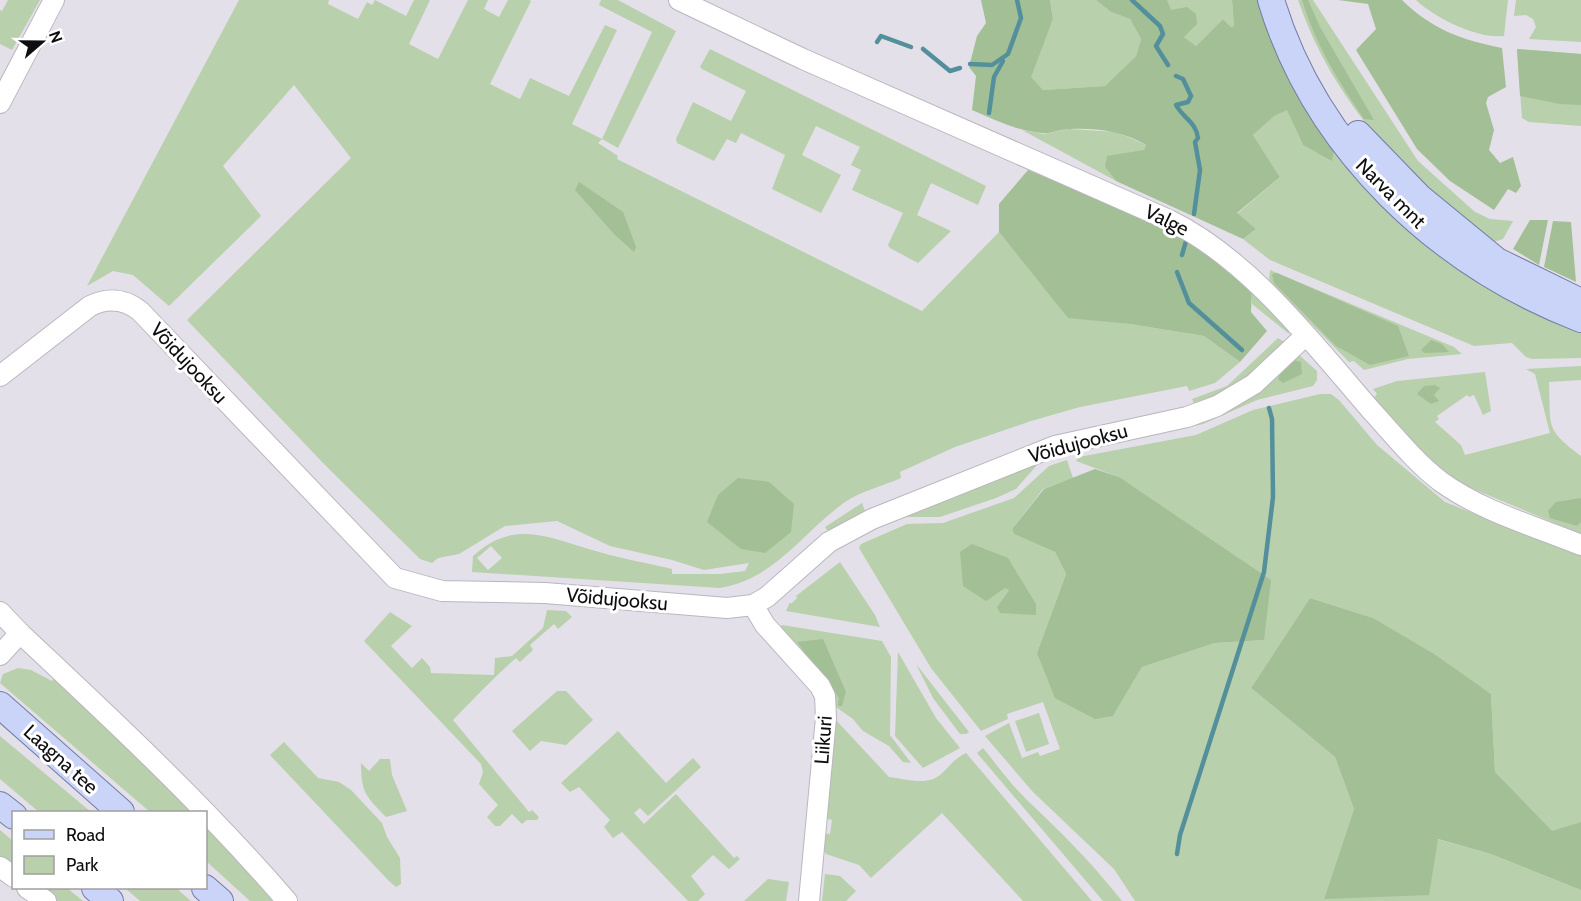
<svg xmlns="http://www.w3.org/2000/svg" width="1581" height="901" font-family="Cabin,sans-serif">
  <rect width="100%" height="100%" fill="#e4e0e9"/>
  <!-- green -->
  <g fill="#b8d0ab" fill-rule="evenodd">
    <path d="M 8,0 L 40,0 L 12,50 L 0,44 L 0,10 L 2,11 Z"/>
    <path d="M 239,0 L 329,0 L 328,4 L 358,19 L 367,2 L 372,5 L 375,0 L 406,16 L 414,0 L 430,0 L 409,44 L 438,59 L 468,0 L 488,0 L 484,9 L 499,17 L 508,0 L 529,0 L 531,1 L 490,84 L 520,99 L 530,78 L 569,96 L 605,25 L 617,30 L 572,124 L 602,139 L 652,32 L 599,5 L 601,0 L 618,0 L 676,31 L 618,148 L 602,139 L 598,143 L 618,156 L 617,159 L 922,311 L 999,232 L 1068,317 L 1130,324 L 1204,336 L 1240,362 L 1215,383 L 1189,391 L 1187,386 L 1080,407 L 1031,421 L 955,447 L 900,472 L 901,478 C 883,486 861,491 845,502 C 803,532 774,580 720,588 L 472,572 L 473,556 C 516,517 551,539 599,552 C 623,559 647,563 672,569 L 672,574 L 720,574 L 745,571 L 749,563 L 704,570 L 672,560 L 610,546 L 557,521 L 505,526 L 459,554 L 438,558 L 432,563 L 420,559 L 323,463 L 187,320 L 351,158 L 294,85 L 223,166 L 261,216 L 169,306 L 133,275 L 113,271 L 87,286 ZM 491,546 L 502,558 L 488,570 L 477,558 Z"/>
    <path d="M 1050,0 L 1096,0 L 1111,12 L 1130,19 L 1141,39 L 1136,56 L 1105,86 L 1043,90 L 1030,77 L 1053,19 Z"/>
    <path d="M 1164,0 L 1232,0 L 1234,26 L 1231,27 L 1223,19 L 1196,46 L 1184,37 Z"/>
    <path d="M 1298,0 L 1313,0 L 1418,161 L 1475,212 L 1490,219 L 1513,221 L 1503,239 L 1493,242 C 1406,180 1333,102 1298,0 Z"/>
    <path d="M 1416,0 L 1508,0 L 1504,36 C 1477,39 1435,18 1416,0 Z"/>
    <path d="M 1516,0 L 1581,0 L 1581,42 L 1529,39 L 1536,27 L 1533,19 L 1526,15 L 1514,16 Z"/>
    <path d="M 710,49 L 986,186 L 978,205 L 931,183 L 917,215 L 951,231 L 918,263 L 890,248 L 888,245 L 903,213 L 852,190 L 861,170 L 851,165 L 860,147 L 816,126 L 802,155 L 841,175 L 821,213 L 772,189 L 785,155 L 741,133 L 736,143 L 727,139 L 714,161 L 677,143 L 676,139 L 693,102 L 731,121 L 746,91 L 702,69 L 700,67 Z"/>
    <path d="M 1517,49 L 1581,54 L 1581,126 L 1529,122 L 1522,118 Z"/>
    <path d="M 1287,109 L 1303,145 L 1332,160 L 1334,152 L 1376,196 L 1581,327 L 1581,358 L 1532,359 L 1526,357 L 1512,343 L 1474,346 L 1270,260 L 1243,239 L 1256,229 L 1237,214 L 1280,177 L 1253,135 L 1274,115 Z"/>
    <path d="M 1069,129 L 1117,132 L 1146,145 L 1144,150 L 1105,167 L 1116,181 L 1022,130 L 1044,134 Z"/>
    <path d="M 1270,270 L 1454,347 L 1462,354 L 1408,359 L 1364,370 L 1354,361 L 1349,362 L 1279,291 L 1269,279 Z"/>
    <path d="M 1252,290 L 1288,326 L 1289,334 L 1252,304 Z"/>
    <path d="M 1278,338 L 1286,343 L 1258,371 L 1196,408 L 1192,399 L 1227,386 Z"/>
    <path d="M 1298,354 L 1317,371 L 1317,380 L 1313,386 L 1257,400 L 1203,424 L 1075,452 L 1074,448 L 1164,429 Z"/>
    <path d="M 1581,366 L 1581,380 L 1549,382 C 1551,427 1544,428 1581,456 L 1581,534 L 1464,485 L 1424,456 L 1373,399 L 1377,394 L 1373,389 L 1397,381 L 1485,372 L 1491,411 L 1483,415 L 1474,395 L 1469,397 L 1467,395 L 1437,416 L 1439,419 L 1435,422 L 1461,445 L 1465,455 L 1550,433 L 1535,374 L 1526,369 Z"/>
    <path d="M 1320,394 L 1331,394 L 1339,400 L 1377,445 L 1445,502 L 1581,556 L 1581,822 L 1552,832 L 1495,772 L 1491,694 L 1373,618 L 1310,598 L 1251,688 L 1335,757 L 1354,809 L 1324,899 L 1437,839 L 1491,854 L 1581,890 L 1581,901 L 1135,901 L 1114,869 L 1033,792 L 985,736 L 1009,723 L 1022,758 L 1038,752 L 1040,756 L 1060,749 L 1043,702 L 1007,714 L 1008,719 L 981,731 L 931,668 L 859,548 L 861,544 L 907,524 L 943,523 L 1014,498 L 1049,466 L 1067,460 L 1073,478 L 1043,489 L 1012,529 L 1014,534 L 1055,552 L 1066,574 L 1037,653 L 1113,716 L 1142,667 L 1215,643 L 1264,640 L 1119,477 L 1076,461 L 1079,457 L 1196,435 L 1253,410 ZM 1004,587 L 1036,604 L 997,607 L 1009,590 Z"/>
    <path d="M 1044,457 L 1016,489 L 996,498 L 940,517 L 906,517 L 906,512 Z"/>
    <path d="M 862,503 L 866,514 L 830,534 L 825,527 Z"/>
    <path d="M 840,562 L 875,615 L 880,627 L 786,611 L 790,602 L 791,604 L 797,598 L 796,596 Z"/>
    <path d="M 547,610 L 566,611 L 572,617 L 558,629 L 554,624 L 530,645 L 533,650 L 520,662 L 516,658 C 493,678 474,699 453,720 L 529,812 L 532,810 L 539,817 L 537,820 L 527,820 L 522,824 L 512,814 L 500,826 L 495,826 L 487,817 L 498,805 L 479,784 L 483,772 L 481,764 L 364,641 L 390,612 L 412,626 L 391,646 L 412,668 L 422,658 L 430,667 L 431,673 L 494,675 L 495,658 L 512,656 L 543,628 Z"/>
    <path d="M 782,625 L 882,641 L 891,657 L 890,735 L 911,763 L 903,762 L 889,746 L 863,731 L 853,719 L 836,707 C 838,686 793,644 779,628 Z"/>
    <path d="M 898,652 L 936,718 L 960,748 L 923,768 L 895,736 Z"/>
    <path d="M 916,664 L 969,732 L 966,734 L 960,734 L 933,698 Z"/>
    <path d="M 18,668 L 31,670 L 52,681 L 54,679 L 196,812 L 150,812 L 0,683 L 3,674 Z"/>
    <path d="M 557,691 L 566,691 L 593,720 L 566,745 L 541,741 L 530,751 L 512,731 Z"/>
    <path d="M 1039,713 L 1049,744 L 1026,752 L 1015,721 Z"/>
    <path d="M 834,718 L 889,777 C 905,779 927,786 940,775 C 949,767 955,758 966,753 L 1092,901 L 1023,901 L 942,813 L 871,878 L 859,865 L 826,854 L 821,844 L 822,833 L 830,834 L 832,820 L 824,818 Z"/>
    <path d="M 618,731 L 666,783 L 693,758 L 701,767 L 648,816 L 640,808 L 634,813 L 644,824 L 676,794 L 734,858 L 737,856 L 740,859 L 729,869 L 713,855 L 691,876 L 705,894 L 698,901 L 688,901 L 622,832 L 613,838 L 604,827 L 610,820 L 579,787 L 570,792 L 561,783 Z"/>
    <path d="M 0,736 L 91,812 L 39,812 L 0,779 Z"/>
    <path d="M 284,742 L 318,778 L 339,782 L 351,790 L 382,823 L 387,837 L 400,858 L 401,884 L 396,887 L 389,881 L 270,755 Z"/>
    <path d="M 983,748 C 997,765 1011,785 1028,801 C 1064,835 1091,862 1122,901 L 1103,901 L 977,753 Z"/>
    <path d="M 380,759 L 390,759 L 392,775 L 407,811 L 386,817 C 366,796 361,793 361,763 L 369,771 Z"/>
    <path d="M 206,822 L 279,901 L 250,901 L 206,861 Z"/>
    <path d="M 0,830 L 13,841 L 13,870 L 0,860 Z"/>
    <path d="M 825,874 L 840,876 L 856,891 L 846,901 L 822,901 Z"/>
    <path d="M 768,879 L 789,882 L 786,901 L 744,901 Z"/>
    <path d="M 38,888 L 67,888 L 83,901 L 56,901 Z"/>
    <path d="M 125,888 L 176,888 L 191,901 L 140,901 Z"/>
  </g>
  <!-- forest -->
  <g fill="#a3bf95">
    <path d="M 981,0 L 1050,0 L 1053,19 L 1031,77 L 1043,90 L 1105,86 L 1136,56 L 1141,39 L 1130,19 L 1111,12 L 1096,0 L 1167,0 L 1171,10 L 1187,7 L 1196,14 L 1197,24 L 1184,37 L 1196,46 L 1223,19 L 1231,27 L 1234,26 L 1232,0 L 1257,0 C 1274,55 1303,104 1334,152 L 1332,161 L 1303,145 L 1287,110 L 1274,116 L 1253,135 L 1280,177 L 1237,213 L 1256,229 L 1243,239 L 1116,181 L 1105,167 L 1107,156 L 1144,150 L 1146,145 C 1123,131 1096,128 1070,129 C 1061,129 1051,134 1042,133 C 1017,131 995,120 972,110 L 976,76 L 969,67 L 977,36 L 986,23 Z"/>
    <path d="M 1302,0 L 1308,0 L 1320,27 L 1374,120 L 1364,119 C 1338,81 1316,45 1302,0 Z"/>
    <path d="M 1338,0 L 1402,0 C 1431,29 1462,40 1502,48 L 1506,87 L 1488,97 L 1486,103 L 1494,130 L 1489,150 L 1500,163 L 1513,157 L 1521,186 L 1516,193 L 1508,189 L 1494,210 L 1450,181 L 1417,149 L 1356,50 L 1376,29 L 1368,4 Z"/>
    <path d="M 1517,49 L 1581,54 L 1581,105 L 1560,104 L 1520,96 Z"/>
    <path d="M 1028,170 L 1179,233 L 1213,252 L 1252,290 L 1251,312 L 1267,331 L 1240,362 L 1204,336 L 1130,324 L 1068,318 L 999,232 L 999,204 Z"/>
    <path d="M 579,182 L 623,212 L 636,247 L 634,252 L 615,235 L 575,190 Z"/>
    <path d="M 1530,220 L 1548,220 L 1539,265 L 1513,249 Z"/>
    <path d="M 1553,221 L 1571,222 L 1576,282 L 1544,267 Z"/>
    <path d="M 1277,273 L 1398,326 L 1409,356 L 1370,365 L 1336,346 L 1274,283 L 1272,274 Z"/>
    <path d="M 1431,340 L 1442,344 L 1449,352 L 1425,353 L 1421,350 Z"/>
    <path d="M 1293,360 L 1301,362 L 1302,374 L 1283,383 L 1278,379 L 1282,370 Z"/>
    <path d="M 1435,385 L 1440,388 L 1434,395 L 1439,401 L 1431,404 L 1417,394 L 1424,386 Z"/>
    <path d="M 1095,469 L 1119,477 L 1271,580 L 1264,640 L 1215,643 L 1142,667 L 1113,716 L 1095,719 L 1055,698 L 1037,653 L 1066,574 L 1055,552 L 1014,534 L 1012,529 L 1044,489 Z"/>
    <path d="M 738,478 L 769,482 L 794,504 L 791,532 L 765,553 L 741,549 L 707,522 L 718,495 Z"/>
    <path d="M 1581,498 L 1581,522 L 1577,526 L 1550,518 L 1548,511 L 1556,502 Z"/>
    <path d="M 972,544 L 1008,558 L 1036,604 L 1036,615 L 1000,613 L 997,607 L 1009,590 L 1005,588 L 986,601 L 963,586 L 960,552 Z"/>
    <path d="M 1310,598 L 1373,618 L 1434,654 L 1491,694 L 1495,772 L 1552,831 L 1581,822 L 1581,890 L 1491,854 L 1438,839 L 1429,895 L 1324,899 L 1354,809 L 1335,757 L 1251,688 Z"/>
    <path d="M 823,639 L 846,692 L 842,706 L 838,706 L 839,698 L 797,642 Z"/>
  </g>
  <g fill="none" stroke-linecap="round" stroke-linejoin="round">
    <!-- stream -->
    <g stroke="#54909b" stroke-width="4.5">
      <path d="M 1132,0 L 1160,26 L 1163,34 L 1156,46 L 1168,65"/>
      <path d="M 877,42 L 881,36 L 911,47"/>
      <path d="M 923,49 L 950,71 L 960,68"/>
      <path d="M 970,64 L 992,65 L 1008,54 L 1021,18 L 1017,0"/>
      <path d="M 1176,76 L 1183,79 L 1191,96 L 1188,102 L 1176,105 C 1184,119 1196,122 1198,138 L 1195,142 L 1200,170 L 1194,214"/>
      <path d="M 989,113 L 994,77 L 1003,61"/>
      <path d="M 1182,255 L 1186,241"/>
      <path d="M 1177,272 L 1189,303 L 1242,350"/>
      <path d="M 1177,854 L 1180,835 L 1264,572 L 1273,497 L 1272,419 L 1269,408"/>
    </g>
    <defs>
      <g id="minor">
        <path d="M 679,0 L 803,59 L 1169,220 C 1249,259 1312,342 1370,409 C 1392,433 1414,461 1440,481 C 1481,511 1534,526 1581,545"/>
        <path d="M 0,103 L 54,0"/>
        <path d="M 0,376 L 90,306 C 108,297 125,299 140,311 L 395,578 L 442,591 L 545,593 L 727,608 L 753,605 L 767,597 L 829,542 L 872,519 L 1055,446 L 1187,417 L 1217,406 L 1254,384 L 1305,336"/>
        <path d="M 753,605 L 765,625 L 820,686 L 825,696 L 826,718 L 809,901"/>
        <path d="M 0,612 L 20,633 L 0,655"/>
        <path d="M 20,633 C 112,719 204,805 287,901"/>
        <path d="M 0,867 L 14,877"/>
        <path d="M 27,888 L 46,901"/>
      </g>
      <g id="major">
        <path d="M 1271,0 C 1316,149 1438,264 1581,319"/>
        <path d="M 1358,134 L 1419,197 L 1497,261 L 1581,302"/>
        <path d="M 0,705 L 121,812"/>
        <path d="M 0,805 L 14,816"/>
        <path d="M 95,888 L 110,901"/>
        <path d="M 205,888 L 220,901"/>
      </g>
    </defs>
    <!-- minor casing -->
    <use href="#minor" stroke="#bab6bf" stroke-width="22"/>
    <!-- major casing -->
    <use href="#major" stroke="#717ca4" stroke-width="28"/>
    <!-- minor -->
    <use href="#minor" stroke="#fff" stroke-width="20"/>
    <!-- major -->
    <use href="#major" stroke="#cad4f8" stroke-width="26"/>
  </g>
  <g text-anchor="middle" stroke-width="6" stroke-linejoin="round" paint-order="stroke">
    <!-- street labels -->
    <g font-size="20" fill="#0e0d10" stroke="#fff">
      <text transform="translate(1391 193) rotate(45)" y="7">Narva mnt</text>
      <text transform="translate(1167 220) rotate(26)" y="7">Valge</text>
      <text transform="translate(189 363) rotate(47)" y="7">Võidujooksu</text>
      <text transform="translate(1078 443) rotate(-15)" y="7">Võidujooksu</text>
      <text transform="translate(617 599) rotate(5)" y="7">Võidujooksu</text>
      <text transform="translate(823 740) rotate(-86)" y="7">Liikuri</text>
      <text transform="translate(61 759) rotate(42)" y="7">Laagna tee</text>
    </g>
  </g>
  <!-- legend -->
  <rect x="12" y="811" width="195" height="78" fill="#ffffff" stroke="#9f9e9f" stroke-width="1.5"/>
  <rect x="24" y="830" width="30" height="9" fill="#cad4f8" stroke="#9f9e9f" stroke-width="1.5"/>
  <text x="66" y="841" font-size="18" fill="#0e0d10">Road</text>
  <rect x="24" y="856" width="30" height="18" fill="#b8d0ab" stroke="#9f9e9f" stroke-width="1.5"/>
  <text x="66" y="871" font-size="18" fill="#0e0d10">Park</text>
  <!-- north arrow -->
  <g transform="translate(42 42) rotate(70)" stroke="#ffffff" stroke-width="4.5" paint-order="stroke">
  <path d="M0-4.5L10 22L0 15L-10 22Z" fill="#0e0d10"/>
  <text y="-9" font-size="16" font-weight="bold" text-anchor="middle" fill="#0e0d10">N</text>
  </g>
</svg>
